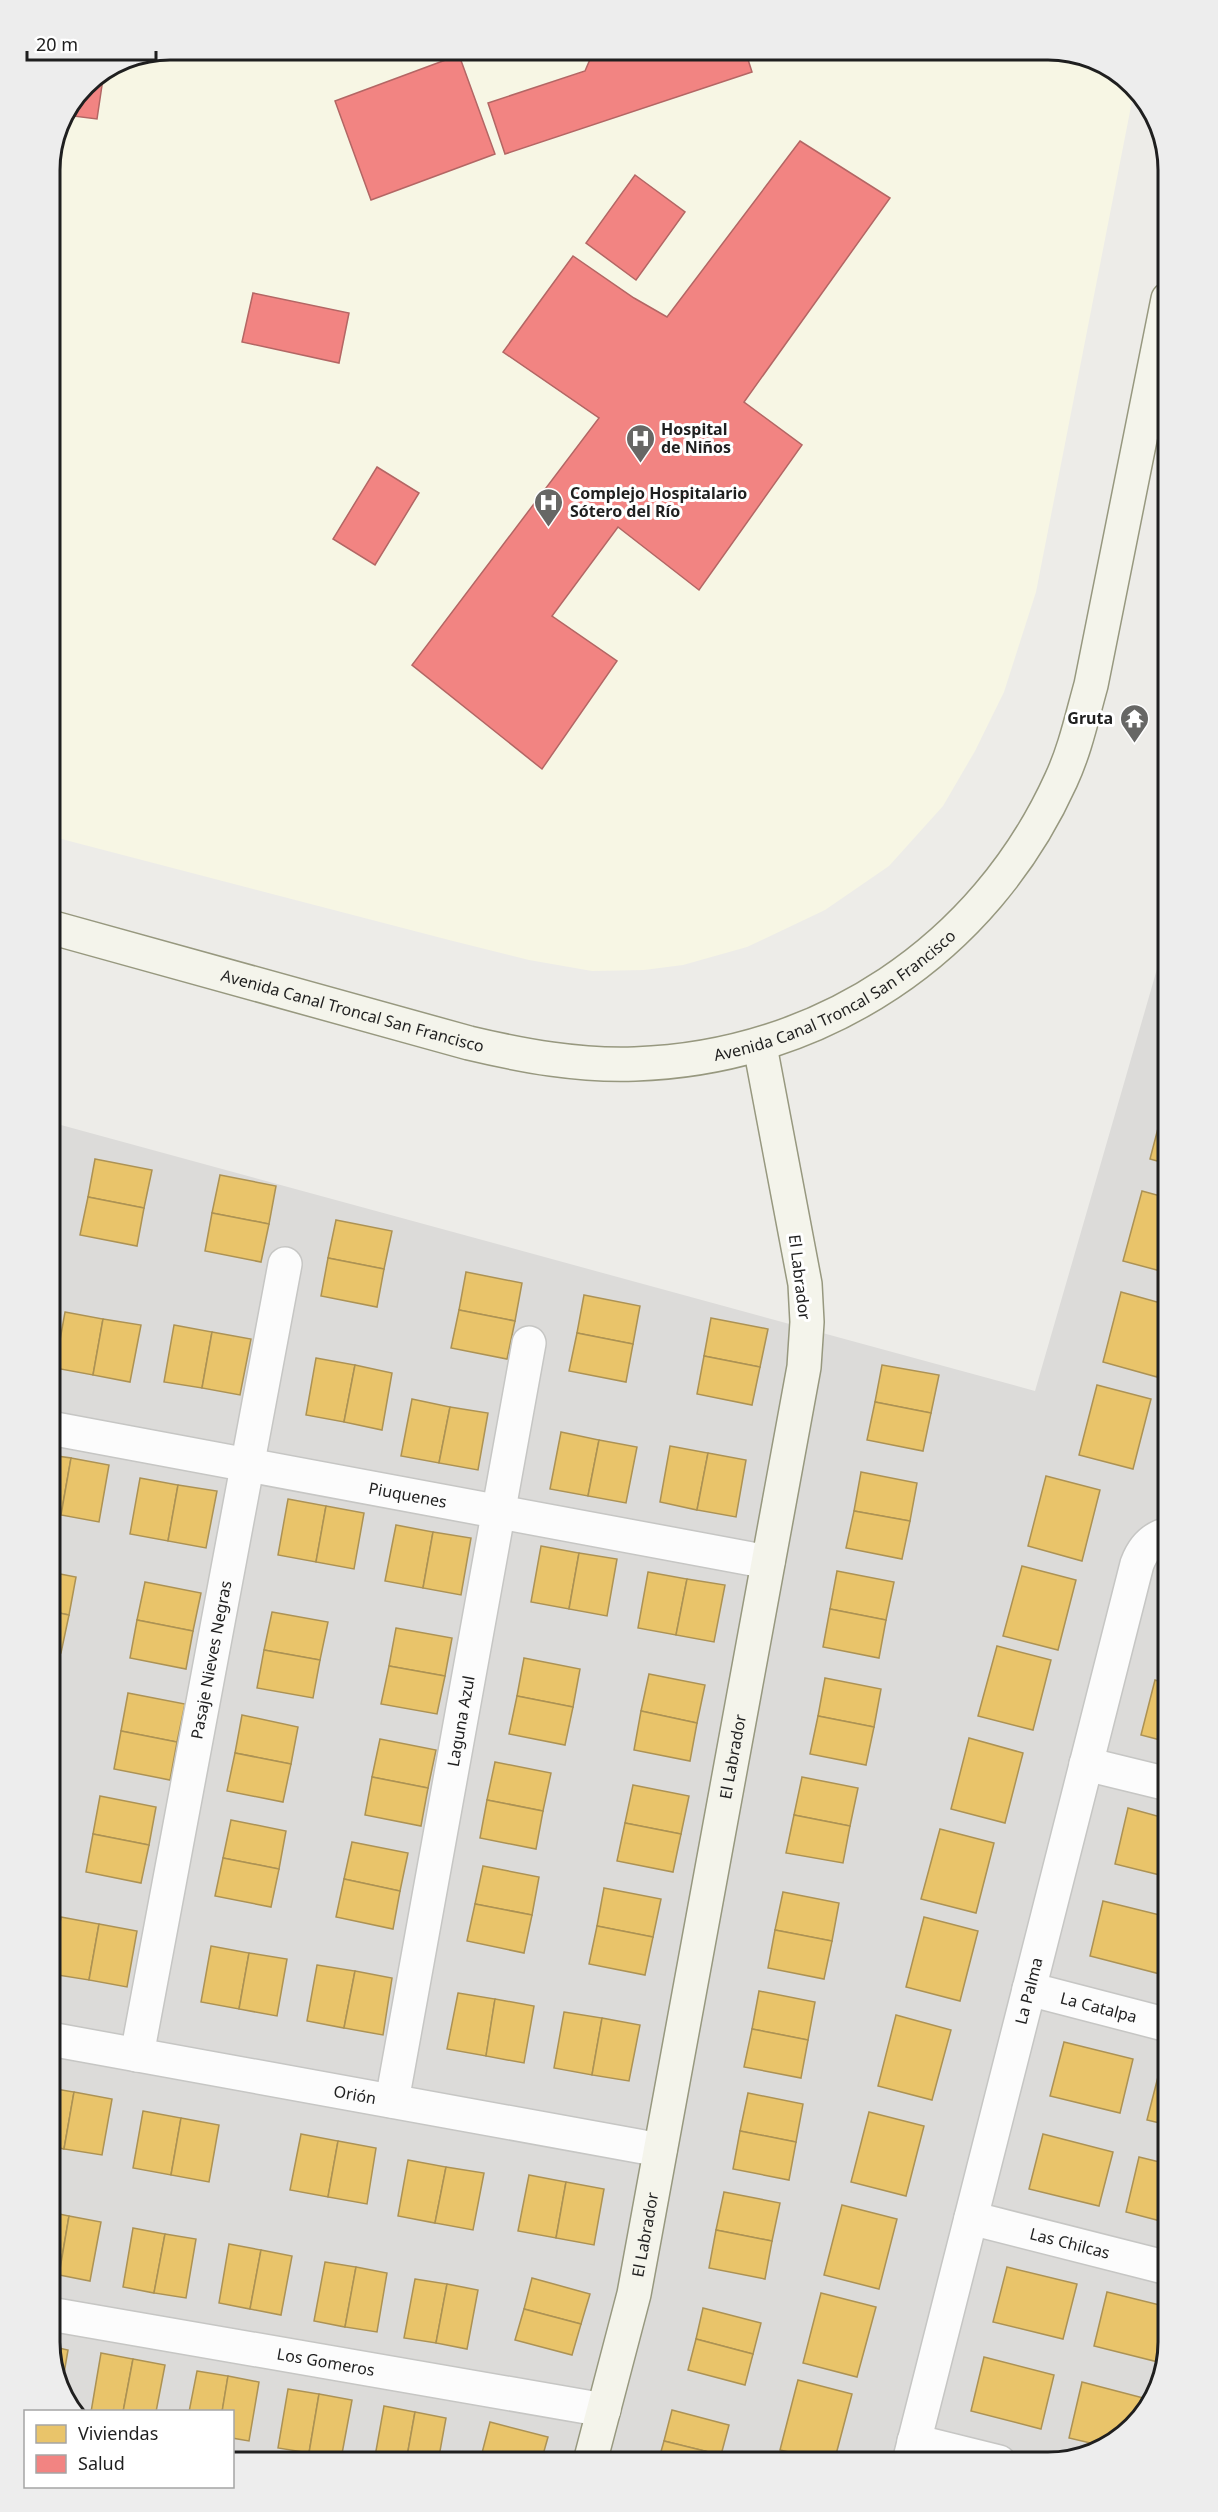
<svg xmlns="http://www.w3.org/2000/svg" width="1218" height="2512" font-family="'Noto Sans',sans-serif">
  <rect width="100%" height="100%" fill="#edece8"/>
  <!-- residential -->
  <path fill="#dcdbd9" d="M 1168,931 L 1168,2343 L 1148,2409 L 1094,2453 L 1048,2462 L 233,2462 L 232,2412 L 77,2411 L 59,2388 L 50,2342 L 50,1122 L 1035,1391 Z"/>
  <!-- education -->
  <path fill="#f7f6e4" d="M 170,50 L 1056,50 L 1121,74 L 1134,91 L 1036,592 L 1004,692 L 975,751 L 943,806 L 889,866 L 825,910 L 747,947 L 683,965 L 644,970 L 592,971 L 529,960 L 449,940 L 50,836 L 50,162 L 59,123 L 85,84 L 124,59 Z"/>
  <!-- homes -->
  <g fill="#e9c46a" stroke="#ac9254" stroke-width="1.5">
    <path d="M 1168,1090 L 1168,1164 L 1150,1159 Z"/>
    <path d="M 95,1159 L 152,1170 L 144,1208 L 88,1197 Z"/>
    <path d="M 220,1175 L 276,1186 L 269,1224 L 212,1213 Z"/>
    <path d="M 1142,1191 L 1168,1198 L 1168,1273 L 1123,1261 Z"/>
    <path d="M 88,1197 L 144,1208 L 137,1246 L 80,1235 Z"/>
    <path d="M 212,1213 L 269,1224 L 261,1262 L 205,1251 Z"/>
    <path d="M 336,1220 L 392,1231 L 384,1269 L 328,1258 Z"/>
    <path d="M 328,1258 L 384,1269 L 377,1307 L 321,1296 Z"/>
    <path d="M 466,1272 L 522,1283 L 515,1321 L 459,1310 Z"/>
    <path d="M 1121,1292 L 1168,1305 L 1168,1332 L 1157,1377 L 1103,1362 Z"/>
    <path d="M 584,1295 L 640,1306 L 633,1344 L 577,1333 Z"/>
    <path d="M 459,1310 L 515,1321 L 507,1359 L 451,1348 Z"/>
    <path d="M 65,1312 L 103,1319 L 93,1375 L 55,1368 Z"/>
    <path d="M 711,1318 L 768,1329 L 760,1367 L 704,1356 Z"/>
    <path d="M 103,1319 L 141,1325 L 130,1382 L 93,1375 Z"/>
    <path d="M 174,1325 L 212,1332 L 202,1388 L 164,1382 Z"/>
    <path d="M 212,1332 L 251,1339 L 240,1395 L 202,1388 Z"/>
    <path d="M 577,1333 L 633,1344 L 626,1382 L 569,1371 Z"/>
    <path d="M 704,1356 L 760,1367 L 752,1405 L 697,1394 Z"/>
    <path d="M 316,1358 L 355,1365 L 344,1422 L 306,1415 Z"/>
    <path d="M 355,1365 L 392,1373 L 382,1430 L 344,1422 Z"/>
    <path d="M 882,1365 L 939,1375 L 931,1413 L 875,1402 Z"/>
    <path d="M 1097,1385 L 1151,1399 L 1133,1469 L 1079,1455 Z"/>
    <path d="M 412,1399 L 450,1407 L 439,1463 L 401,1456 Z"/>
    <path d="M 875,1402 L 931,1413 L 923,1451 L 867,1440 Z"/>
    <path d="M 450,1407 L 488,1413 L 478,1470 L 439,1463 Z"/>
    <path d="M 561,1432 L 599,1440 L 588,1496 L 550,1489 Z"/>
    <path d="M 599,1440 L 637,1447 L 626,1503 L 588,1496 Z"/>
    <path d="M 670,1446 L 708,1453 L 697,1510 L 660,1502 Z"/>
    <path d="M 708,1453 L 746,1460 L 736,1517 L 697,1510 Z"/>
    <path d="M 50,1455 L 71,1458 L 61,1515 L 50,1513 Z"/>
    <path d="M 71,1458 L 109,1465 L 99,1522 L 61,1515 Z"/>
    <path d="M 861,1472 L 917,1483 L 910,1521 L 854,1511 Z"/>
    <path d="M 1046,1476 L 1100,1490 L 1082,1561 L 1028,1546 Z"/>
    <path d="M 140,1478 L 178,1485 L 168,1541 L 130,1534 Z"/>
    <path d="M 178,1485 L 217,1491 L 206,1548 L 168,1541 Z"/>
    <path d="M 288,1499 L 326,1506 L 316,1562 L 278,1555 Z"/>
    <path d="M 326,1506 L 364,1513 L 354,1569 L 316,1562 Z"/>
    <path d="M 854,1511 L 910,1521 L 902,1559 L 846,1548 Z"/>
    <path d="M 396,1525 L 433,1532 L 423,1588 L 385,1581 Z"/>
    <path d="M 433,1532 L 471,1538 L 461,1595 L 423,1588 Z"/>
    <path d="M 541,1546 L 579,1553 L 569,1609 L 531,1602 Z"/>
    <path d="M 579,1553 L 617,1559 L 607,1616 L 569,1609 Z"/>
    <path d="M 1022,1566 L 1076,1580 L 1058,1650 L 1003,1636 Z"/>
    <path d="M 837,1571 L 894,1582 L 886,1620 L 830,1609 Z"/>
    <path d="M 50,1572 L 76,1577 L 69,1615 L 50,1611 Z"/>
    <path d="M 648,1572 L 687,1579 L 676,1635 L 638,1628 Z"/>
    <path d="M 687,1579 L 725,1585 L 714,1642 L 676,1635 Z"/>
    <path d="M 145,1582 L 201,1593 L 193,1631 L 137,1620 Z"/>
    <path d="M 830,1609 L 886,1620 L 879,1658 L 823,1647 Z"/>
    <path d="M 50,1611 L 69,1615 L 61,1653 L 50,1651 Z"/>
    <path d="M 272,1612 L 328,1622 L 320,1660 L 264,1650 Z"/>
    <path d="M 137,1620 L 193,1631 L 186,1669 L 130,1658 Z"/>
    <path d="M 1168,1621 L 1168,1647 L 1162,1646 Z"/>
    <path d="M 396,1628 L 452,1638 L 445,1676 L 389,1666 Z"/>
    <path d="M 997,1646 L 1051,1660 L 1033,1730 L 978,1716 Z"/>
    <path d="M 264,1650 L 320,1660 L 313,1698 L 257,1688 Z"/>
    <path d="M 524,1658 L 580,1669 L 573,1707 L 517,1696 Z"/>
    <path d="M 389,1666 L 445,1676 L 437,1714 L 381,1704 Z"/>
    <path d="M 649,1674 L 705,1685 L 697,1723 L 641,1711 Z"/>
    <path d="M 825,1678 L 881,1689 L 874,1727 L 818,1716 Z"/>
    <path d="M 1155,1680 L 1168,1684 L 1168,1742 L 1141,1735 Z"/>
    <path d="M 128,1693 L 185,1704 L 177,1742 L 121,1731 Z"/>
    <path d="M 517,1696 L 573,1707 L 565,1745 L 509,1734 Z"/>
    <path d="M 641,1711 L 697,1723 L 690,1761 L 634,1750 Z"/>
    <path d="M 242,1715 L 298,1727 L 291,1764 L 235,1753 Z"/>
    <path d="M 818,1716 L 874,1727 L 866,1765 L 810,1754 Z"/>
    <path d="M 121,1731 L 177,1742 L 170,1780 L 114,1769 Z"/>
    <path d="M 969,1738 L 1023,1753 L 1005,1823 L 951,1809 Z"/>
    <path d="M 380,1739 L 436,1750 L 428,1788 L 372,1777 Z"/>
    <path d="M 235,1753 L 291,1764 L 283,1802 L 227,1791 Z"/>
    <path d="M 495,1762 L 551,1773 L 543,1811 L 487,1800 Z"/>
    <path d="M 372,1777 L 428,1788 L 421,1826 L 365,1815 Z"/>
    <path d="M 802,1777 L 858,1788 L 850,1826 L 794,1815 Z"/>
    <path d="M 633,1785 L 689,1796 L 681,1834 L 625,1823 Z"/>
    <path d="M 100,1796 L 156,1807 L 149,1845 L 93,1834 Z"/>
    <path d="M 487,1800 L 543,1811 L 536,1849 L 480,1838 Z"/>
    <path d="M 1128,1808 L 1168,1819 L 1168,1877 L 1115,1864 Z"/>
    <path d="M 794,1815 L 850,1826 L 843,1863 L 786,1853 Z"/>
    <path d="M 231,1820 L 286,1831 L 279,1869 L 223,1858 Z"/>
    <path d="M 625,1823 L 681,1834 L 673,1872 L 617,1861 Z"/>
    <path d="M 940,1829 L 994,1843 L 976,1913 L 921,1899 Z"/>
    <path d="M 93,1834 L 149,1845 L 141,1883 L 86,1872 Z"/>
    <path d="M 352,1842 L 408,1853 L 400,1891 L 344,1879 Z"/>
    <path d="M 223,1858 L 279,1869 L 271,1907 L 215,1896 Z"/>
    <path d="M 483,1866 L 539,1877 L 532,1915 L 475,1904 Z"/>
    <path d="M 344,1879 L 400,1891 L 393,1929 L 336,1917 Z"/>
    <path d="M 604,1888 L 661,1899 L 653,1937 L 597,1926 Z"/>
    <path d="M 783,1892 L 839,1903 L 832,1941 L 775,1930 Z"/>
    <path d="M 1103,1901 L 1168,1917 L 1168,1939 L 1160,1974 L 1090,1956 Z"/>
    <path d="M 475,1904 L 532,1915 L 524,1953 L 467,1941 Z"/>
    <path d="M 61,1917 L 99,1924 L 89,1980 L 51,1974 Z"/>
    <path d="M 924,1917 L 978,1931 L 960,2001 L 906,1987 Z"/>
    <path d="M 99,1924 L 137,1931 L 127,1987 L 89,1980 Z"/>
    <path d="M 597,1926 L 653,1937 L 645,1975 L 589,1964 Z"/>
    <path d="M 775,1930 L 832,1941 L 824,1979 L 768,1968 Z"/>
    <path d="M 211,1946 L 249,1953 L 239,2009 L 201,2002 Z"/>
    <path d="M 249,1953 L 287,1959 L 277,2016 L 239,2009 Z"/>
    <path d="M 317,1965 L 355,1971 L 344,2028 L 307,2021 Z"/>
    <path d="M 355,1971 L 392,1978 L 383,2035 L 344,2028 Z"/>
    <path d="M 759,1991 L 815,2002 L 808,2040 L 752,2029 Z"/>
    <path d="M 458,1993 L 495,1999 L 486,2056 L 447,2049 Z"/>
    <path d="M 495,1999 L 534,2006 L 524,2063 L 486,2056 Z"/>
    <path d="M 564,2012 L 602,2018 L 592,2075 L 554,2068 Z"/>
    <path d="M 896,2015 L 951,2030 L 932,2100 L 878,2086 Z"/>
    <path d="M 602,2018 L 640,2025 L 629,2081 L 592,2075 Z"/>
    <path d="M 752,2029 L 808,2040 L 801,2078 L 744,2067 Z"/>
    <path d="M 1064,2042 L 1133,2059 L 1120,2113 L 1050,2096 Z"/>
    <path d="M 1161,2065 L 1168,2067 L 1168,2125 L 1147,2120 Z"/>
    <path d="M 50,2088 L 74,2092 L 64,2149 L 50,2146 Z"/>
    <path d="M 74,2092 L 112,2099 L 102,2155 L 64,2149 Z"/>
    <path d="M 748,2093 L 803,2104 L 796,2142 L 740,2131 Z"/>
    <path d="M 143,2111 L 181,2118 L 171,2175 L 133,2168 Z"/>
    <path d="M 869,2112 L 924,2126 L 906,2196 L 851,2182 Z"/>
    <path d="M 181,2118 L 219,2125 L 209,2182 L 171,2175 Z"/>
    <path d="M 740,2131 L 796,2142 L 789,2180 L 733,2169 Z"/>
    <path d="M 301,2134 L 338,2141 L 328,2197 L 290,2190 Z"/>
    <path d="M 1043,2134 L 1113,2152 L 1099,2206 L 1029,2189 Z"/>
    <path d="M 338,2141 L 376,2148 L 367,2204 L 328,2197 Z"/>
    <path d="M 1139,2157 L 1168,2164 L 1168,2223 L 1126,2212 Z"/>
    <path d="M 408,2160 L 446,2167 L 435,2223 L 398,2216 Z"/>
    <path d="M 446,2167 L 484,2173 L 473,2230 L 435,2223 Z"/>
    <path d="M 529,2175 L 566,2182 L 556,2238 L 518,2231 Z"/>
    <path d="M 566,2182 L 604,2189 L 594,2245 L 556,2238 Z"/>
    <path d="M 724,2192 L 780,2203 L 772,2241 L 716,2230 Z"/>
    <path d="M 842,2205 L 897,2219 L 879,2289 L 824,2275 Z"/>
    <path d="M 50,2212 L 69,2216 L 59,2275 L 50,2273 Z"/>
    <path d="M 69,2216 L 101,2222 L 90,2281 L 59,2275 Z"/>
    <path d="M 133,2228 L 165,2234 L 154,2293 L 123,2287 Z"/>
    <path d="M 716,2230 L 772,2241 L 765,2279 L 709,2268 Z"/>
    <path d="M 165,2234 L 196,2239 L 186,2298 L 154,2293 Z"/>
    <path d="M 229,2244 L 261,2250 L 250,2309 L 219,2303 Z"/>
    <path d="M 261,2250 L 292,2256 L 281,2315 L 250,2309 Z"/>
    <path d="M 325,2262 L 356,2267 L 345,2327 L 314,2321 Z"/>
    <path d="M 356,2267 L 387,2273 L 377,2332 L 345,2327 Z"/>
    <path d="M 1007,2267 L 1077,2284 L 1063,2339 L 993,2322 Z"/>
    <path d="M 532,2278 L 590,2294 L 581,2324 L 524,2309 Z"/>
    <path d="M 415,2279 L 447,2284 L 436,2343 L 404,2338 Z"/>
    <path d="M 447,2284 L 478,2290 L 467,2349 L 436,2343 Z"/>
    <path d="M 1107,2292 L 1168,2307 L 1168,2343 L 1162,2363 L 1094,2346 Z"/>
    <path d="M 821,2293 L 876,2307 L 857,2377 L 803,2363 Z"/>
    <path d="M 703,2308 L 761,2323 L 753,2354 L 696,2339 Z"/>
    <path d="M 524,2309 L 581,2324 L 572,2355 L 515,2340 Z"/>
    <path d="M 696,2339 L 753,2354 L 745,2385 L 688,2370 Z"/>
    <path d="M 50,2346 L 68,2350 L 61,2391 L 59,2388 Z"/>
    <path d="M 101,2353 L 133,2359 L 123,2412 L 91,2412 Z"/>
    <path d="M 984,2357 L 1054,2375 L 1041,2429 L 971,2411 Z"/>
    <path d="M 133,2359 L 165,2365 L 156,2412 L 123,2412 Z"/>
    <path d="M 197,2371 L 228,2376 L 222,2412 L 189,2412 Z"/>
    <path d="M 228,2376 L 259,2382 L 249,2441 L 232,2438 L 232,2412 L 222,2412 Z"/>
    <path d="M 798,2380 L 852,2394 L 834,2462 L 780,2450 Z"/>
    <path d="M 1082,2382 L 1151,2400 L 1148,2409 L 1103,2446 L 1069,2438 Z"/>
    <path d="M 288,2389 L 319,2394 L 309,2453 L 278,2448 Z"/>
    <path d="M 319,2394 L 352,2400 L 341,2459 L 309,2453 Z"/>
    <path d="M 384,2406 L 415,2412 L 406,2462 L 374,2462 Z"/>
    <path d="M 672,2410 L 729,2425 L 721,2455 L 664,2441 Z"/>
    <path d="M 415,2412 L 446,2418 L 438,2462 L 406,2462 Z"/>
    <path d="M 490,2422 L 548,2437 L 541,2462 L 517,2462 L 482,2453 Z"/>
    <path d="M 664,2441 L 721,2455 L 720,2462 L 658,2462 Z"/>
    <path d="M 482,2453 L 517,2462 L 480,2462 Z"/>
  </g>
  <!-- health -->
  <g fill="#f28482" stroke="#b36664" stroke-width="1.5">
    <path d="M 594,50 L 628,50 L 626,56 L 646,50 L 745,50 L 752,72 L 505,154 L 488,103 L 585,71 Z"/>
    <path d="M 459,55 L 495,154 L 371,200 L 335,101 Z"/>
    <path d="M 104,72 L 97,119 L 65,115 L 85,84 Z"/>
    <path d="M 800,141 L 890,198 L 744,402 L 802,445 L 699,590 L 618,527 L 552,616 L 617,661 L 542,769 L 412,665 L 599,418 L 503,352 L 573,256 L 634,298 L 667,317 Z"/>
    <path d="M 635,175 L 685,212 L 636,280 L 586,243 Z"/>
    <path d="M 253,293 L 349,313 L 339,363 L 242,342 Z"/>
    <path d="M 377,467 L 419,493 L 375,565 L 333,539 Z"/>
  </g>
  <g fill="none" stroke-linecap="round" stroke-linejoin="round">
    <defs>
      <g id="street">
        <path id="s1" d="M 50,1428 L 768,1562"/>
        <path d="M 1086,1764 L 1168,1784"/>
        <path id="s2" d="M 1029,1989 L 1168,2025"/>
        <path id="s3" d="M 50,2039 L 660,2150"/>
        <path id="s4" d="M 137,2055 L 285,1264"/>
        <path id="s5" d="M 392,2101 L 529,1343"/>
        <path id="s6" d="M 971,2218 L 1168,2268"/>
        <path id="s7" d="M 50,2314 L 604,2410"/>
        <path d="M 914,2441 L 999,2462"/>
        <path id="s8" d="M 909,2462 L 1137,1564 C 1143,1548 1152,1538 1168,1534"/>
      </g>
      <g id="secondary">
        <path id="s9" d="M 50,927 L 469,1043 C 524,1056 579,1066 635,1064 C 821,1058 984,950 1061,780 C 1075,750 1082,717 1091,685 L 1168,299"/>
        <path id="s10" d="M 590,2462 L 634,2294 L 804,1367 L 807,1322 L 805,1284 L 760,1046"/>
      </g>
    </defs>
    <!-- street casing -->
    <use href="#street" stroke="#c6c6c4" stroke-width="36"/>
    <!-- secondary casing -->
    <use href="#secondary" stroke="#97987f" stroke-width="36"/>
    <!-- street -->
    <use href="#street" stroke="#fcfcfc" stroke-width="33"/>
    <!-- secondary -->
    <use href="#secondary" stroke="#f4f4eb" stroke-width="33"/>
  </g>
  <!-- icons -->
  <defs>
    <symbol id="hospital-pin" viewBox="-11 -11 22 30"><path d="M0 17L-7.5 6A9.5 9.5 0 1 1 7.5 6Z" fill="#676765" stroke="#fff"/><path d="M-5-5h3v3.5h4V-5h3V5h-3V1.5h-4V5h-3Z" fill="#fff"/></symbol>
    <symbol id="temple-pin" viewBox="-11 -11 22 30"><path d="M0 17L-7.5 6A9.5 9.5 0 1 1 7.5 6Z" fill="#676765" stroke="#fff"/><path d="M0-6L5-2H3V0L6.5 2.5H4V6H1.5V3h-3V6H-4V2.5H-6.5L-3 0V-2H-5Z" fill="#fff"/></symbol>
  </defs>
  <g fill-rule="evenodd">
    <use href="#hospital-pin" x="624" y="422" width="33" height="45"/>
    <use href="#hospital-pin" x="532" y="486" width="33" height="45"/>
    <use href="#temple-pin" x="1118" y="702" width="33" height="45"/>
  </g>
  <g text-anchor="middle" stroke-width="6" stroke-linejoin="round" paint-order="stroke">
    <!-- poi labels -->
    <g font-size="16" font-weight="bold" fill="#1f1f1f" stroke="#fff" text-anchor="start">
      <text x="661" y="435">Hospital<tspan x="661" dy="18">de Niños</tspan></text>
      <text x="570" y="499">Complejo Hospitalario<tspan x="570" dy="18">Sótero del Río</tspan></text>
      <text x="1113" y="724" text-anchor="end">Gruta</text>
    </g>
    <!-- street labels -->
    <g font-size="16" fill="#1f1f1f" stroke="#fff">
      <text dy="6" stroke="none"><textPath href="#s9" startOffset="818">Avenida Canal Troncal San Francisco</textPath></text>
      <text dy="6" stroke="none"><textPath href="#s9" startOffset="314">Avenida Canal Troncal San Francisco</textPath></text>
      <text transform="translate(800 1277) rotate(83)" y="6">El Labrador</text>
      <text dy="6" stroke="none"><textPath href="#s1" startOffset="364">Piuquenes</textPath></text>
      <text dy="6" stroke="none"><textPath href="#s4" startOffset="402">Pasaje Nieves Negras</textPath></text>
      <text dy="6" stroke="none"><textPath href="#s5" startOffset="386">Laguna Azul</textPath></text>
      <text dy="6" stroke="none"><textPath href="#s10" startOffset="720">El Labrador</textPath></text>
      <text dy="6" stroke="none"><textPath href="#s8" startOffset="486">La Palma</textPath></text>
      <text dy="6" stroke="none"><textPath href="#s2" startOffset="72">La Catalpa</textPath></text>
      <text dy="6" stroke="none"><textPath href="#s3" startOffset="310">Orión</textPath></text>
      <text dy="6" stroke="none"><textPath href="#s10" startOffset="234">El Labrador</textPath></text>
      <text dy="6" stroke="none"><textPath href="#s6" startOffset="102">Las Chilcas</textPath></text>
      <text dy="6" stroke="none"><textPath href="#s7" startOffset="280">Los Gomeros</textPath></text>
    </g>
  </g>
  <!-- crop -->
  <path d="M0 0H1218V2512H0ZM170 60H1048A110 110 0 0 1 1158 170V2342A110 110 0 0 1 1048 2452H170A110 110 0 0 1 60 2342V170A110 110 0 0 1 170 60Z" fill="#ededed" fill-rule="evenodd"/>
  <path fill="none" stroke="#1f1f1f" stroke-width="3" d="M170 60H1048A110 110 0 0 1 1158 170V2342A110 110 0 0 1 1048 2452H170A110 110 0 0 1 60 2342V170A110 110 0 0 1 170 60Z"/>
  <!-- legend -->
  <rect x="24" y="2410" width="210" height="78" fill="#ffffff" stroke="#a5a5a5" stroke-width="1.5"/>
  <rect x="36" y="2425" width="30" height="18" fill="#e9c46a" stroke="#a5a5a5" stroke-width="1.5"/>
  <text x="78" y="2440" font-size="18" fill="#1f1f1f">Viviendas</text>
  <rect x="36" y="2455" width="30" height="18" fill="#f28482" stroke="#a5a5a5" stroke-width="1.5"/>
  <text x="78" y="2470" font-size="18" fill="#1f1f1f">Salud</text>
  <!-- scale -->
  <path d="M27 51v9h129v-9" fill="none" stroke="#1f1f1f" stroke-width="3"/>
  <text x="36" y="51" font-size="18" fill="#1f1f1f" stroke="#ffffff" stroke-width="4.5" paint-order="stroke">20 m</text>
</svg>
